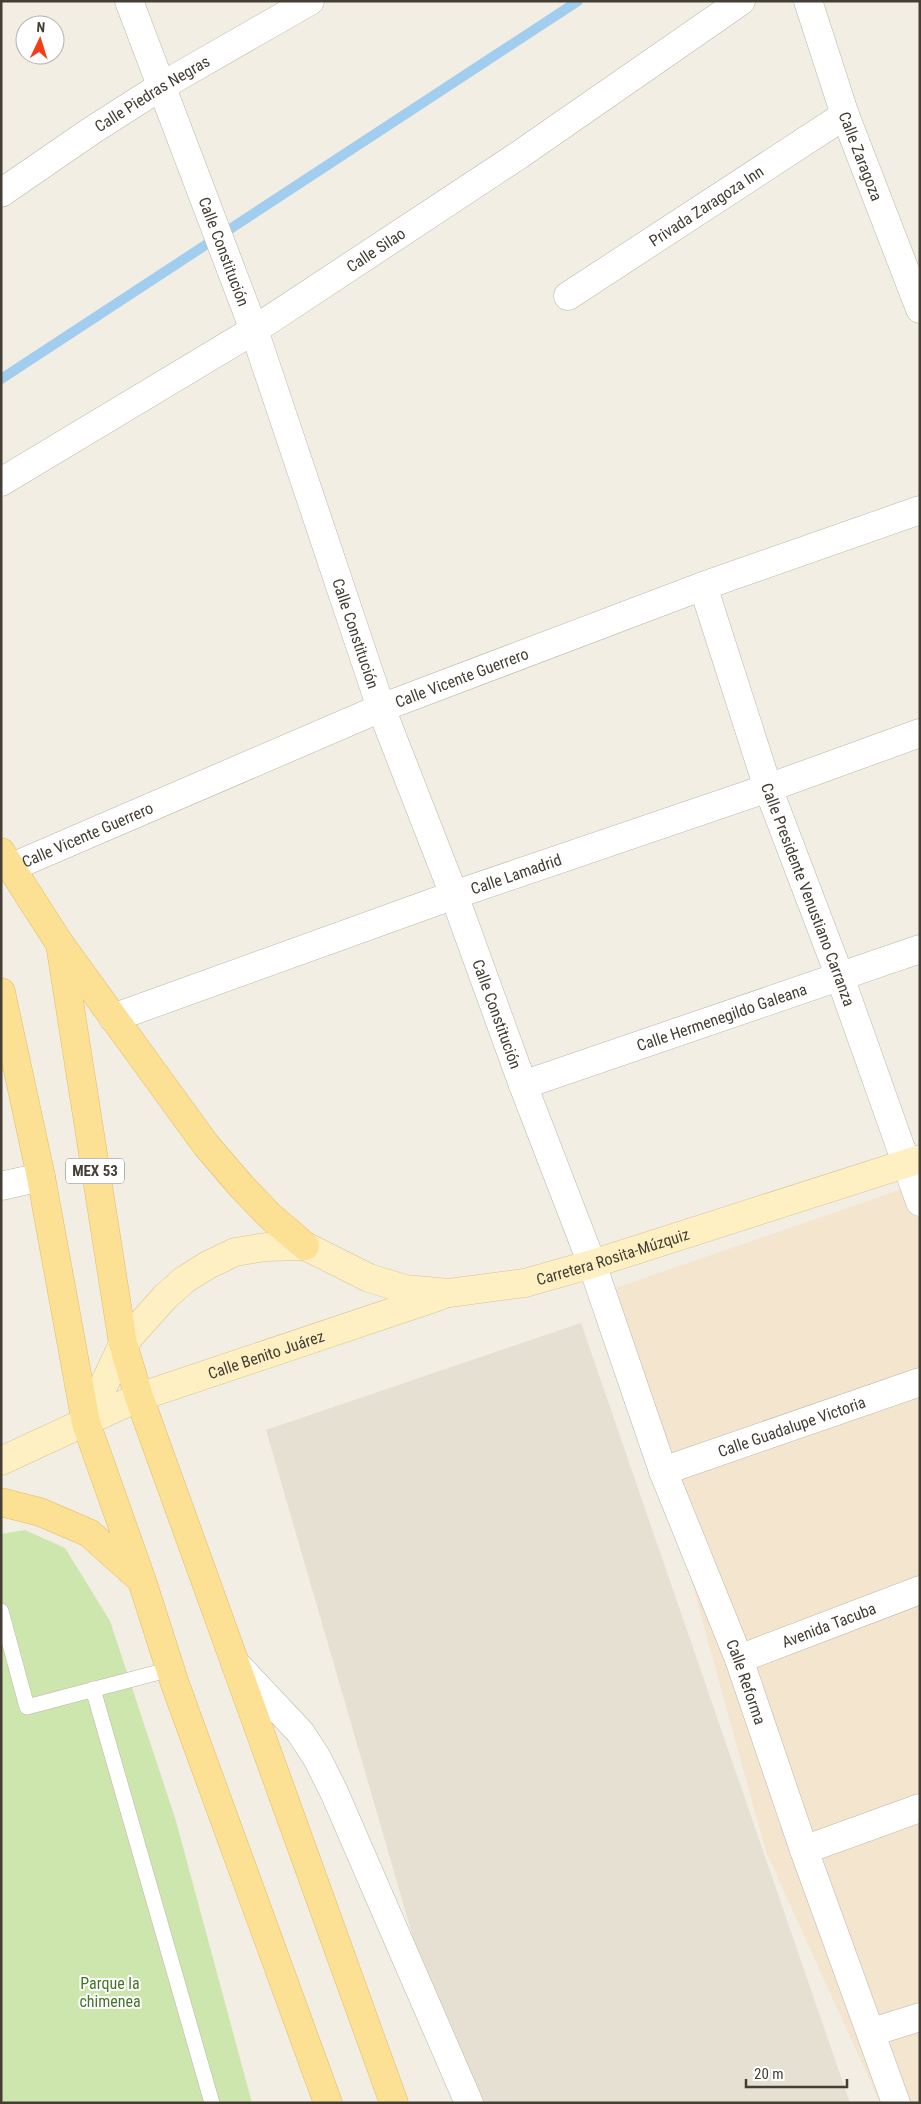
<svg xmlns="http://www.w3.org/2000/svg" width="921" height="2104" font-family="'Roboto Condensed',sans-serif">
  <rect width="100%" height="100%" fill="#f2eee4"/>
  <!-- residential -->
  <path fill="#e6e0d2" d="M 581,1323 L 850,2103 L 461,2103 L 266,1430 Z"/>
  <!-- commercial -->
  <path fill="#f4e5cf" d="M 920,1183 L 920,2103 L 880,2103 L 766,1852 L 663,1478 L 604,1292 Z"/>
  <!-- green -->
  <path fill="#cce6ad" d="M 25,1530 L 65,1548 L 110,1621 L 176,1821 L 252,2103 L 1,2103 L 1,1534 Z"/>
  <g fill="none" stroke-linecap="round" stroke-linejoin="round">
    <!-- stream -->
    <path stroke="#a1ceee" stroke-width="10" d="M 1,379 L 578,1"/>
    <defs>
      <g id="lane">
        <path d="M 1,1611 L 27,1707 L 171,1669"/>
        <path d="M 93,1689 L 212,2103"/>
      </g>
      <g id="street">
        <path id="s1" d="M 129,1 L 254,330 L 381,708 L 454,895 L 523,1085 L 592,1264 L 663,1471 L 739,1659 L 804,1850 L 896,2103"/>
        <path id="s2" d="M 808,1 L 845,115 L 920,309"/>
        <path id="s3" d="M 1,193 L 91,131 L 160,87 L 310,1"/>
        <path id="s4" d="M 568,296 L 845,115"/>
        <path id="s5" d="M 1,482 L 254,330 L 519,155 L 741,1"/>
        <path id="s6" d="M 703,586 L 768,788 L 840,977 L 920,1202"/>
        <path id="s7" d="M 12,867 L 381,708 L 703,586 L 920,510"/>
        <path id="s8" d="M 113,1018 L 454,895 L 768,788 L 920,733"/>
        <path id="s9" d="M 523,1085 L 920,949"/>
        <path d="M 1,1186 L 41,1177"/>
        <path id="s10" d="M 663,1471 L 920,1382"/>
        <path id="s11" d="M 739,1659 L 920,1590"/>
        <path d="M 235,1663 L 300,1732 L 317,1758 L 334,1792 L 469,2103"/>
        <path d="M 804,1850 L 920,1808"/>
        <path d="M 872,2032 L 920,2017"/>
      </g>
      <g id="secondary">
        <path id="s12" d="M 86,1423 L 123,1344 L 165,1297 L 184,1280 L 208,1265 L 235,1252 L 266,1247 L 305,1246 L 369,1278 L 405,1289 L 449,1293 L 525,1283 L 592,1264 L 920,1159"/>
        <path id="s13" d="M 1,1461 L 139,1397 L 440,1296"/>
      </g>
      <g id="primary">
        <path d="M 1,852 L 60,944 L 206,1145 L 242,1187 L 270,1216 L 305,1246"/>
        <path d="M 60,944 L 123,1344 L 139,1397 L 394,2103"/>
        <path d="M 1,992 L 41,1177 L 86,1423 L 142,1581 L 175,1684 L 328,2103"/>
        <path d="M 1,1502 L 40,1512 L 89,1533 L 137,1576"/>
      </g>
    </defs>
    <!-- lane casing -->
    <use href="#lane" stroke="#bdb6a7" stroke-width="16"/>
    <!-- street casing -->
    <use href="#street" stroke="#bdb6a7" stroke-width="29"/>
    <!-- secondary casing -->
    <use href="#secondary" stroke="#d4c497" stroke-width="29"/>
    <!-- primary casing -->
    <use href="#primary" stroke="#e1bd63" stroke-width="29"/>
    <!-- lane -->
    <use href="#lane" stroke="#fff" stroke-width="15"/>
    <!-- street -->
    <use href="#street" stroke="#fff" stroke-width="28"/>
    <!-- secondary -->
    <use href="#secondary" stroke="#fef0c3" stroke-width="28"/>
    <!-- primary -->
    <use href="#primary" stroke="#fce093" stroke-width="28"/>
  </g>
  <g text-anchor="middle" stroke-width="4" stroke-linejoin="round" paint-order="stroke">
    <!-- shield labels -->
    <rect fill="#fff" stroke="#7c7871" stroke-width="1" x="66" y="1158.5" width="58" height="25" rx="4"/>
    <g font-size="15" font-weight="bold" fill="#443e34">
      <text x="95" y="1176">MEX 53</text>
    </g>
    <!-- street labels -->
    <g font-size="16" fill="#443e34" stroke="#fff">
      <text dy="6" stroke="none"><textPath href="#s3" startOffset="181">Calle Piedras Negras</textPath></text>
      <text dy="6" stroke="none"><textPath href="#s2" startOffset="164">Calle Zaragoza</textPath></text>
      <text dy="6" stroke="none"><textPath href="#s4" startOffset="165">Privada Zaragoza Inn</textPath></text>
      <text dy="6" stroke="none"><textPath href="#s5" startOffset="441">Calle Silao</textPath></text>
      <text dy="6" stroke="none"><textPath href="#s1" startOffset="268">Calle Constitución</textPath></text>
      <text dy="6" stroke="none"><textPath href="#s1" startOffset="672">Calle Constitución</textPath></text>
      <text dy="6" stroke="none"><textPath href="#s7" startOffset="488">Calle Vicente Guerrero</textPath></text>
      <text dy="6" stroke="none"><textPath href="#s7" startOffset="82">Calle Vicente Guerrero</textPath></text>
      <text dy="6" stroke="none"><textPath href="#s8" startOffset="428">Calle Lamadrid</textPath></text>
      <text dy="6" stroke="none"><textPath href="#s6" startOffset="326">Calle Presidente Venustiano Carranza</textPath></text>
      <text dy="6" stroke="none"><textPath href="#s1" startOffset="1078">Calle Constitución</textPath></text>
      <text dy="6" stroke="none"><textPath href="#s9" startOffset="210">Calle Hermenegildo Galeana</textPath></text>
      <text dy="6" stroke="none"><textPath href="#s12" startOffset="626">Carretera Rosita-Múzquiz</textPath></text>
      <text dy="6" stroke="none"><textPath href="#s13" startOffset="286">Calle Benito Juárez</textPath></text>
      <text dy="6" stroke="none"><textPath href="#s10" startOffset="136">Calle Guadalupe Victoria</textPath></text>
      <text dy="6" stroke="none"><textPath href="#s11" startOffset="96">Avenida Tacuba</textPath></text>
      <text dy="6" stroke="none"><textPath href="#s1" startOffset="1791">Calle Reforma</textPath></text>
    </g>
    <!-- park labels -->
    <g font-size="16" fill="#447429" stroke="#fff">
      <text x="110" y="1989">Parque la<tspan x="110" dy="18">chimenea</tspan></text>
    </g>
  </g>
  <!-- border -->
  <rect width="921" height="2104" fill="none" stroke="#443e34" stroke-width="5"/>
  <!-- north arrow -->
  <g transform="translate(40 40) rotate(4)"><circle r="24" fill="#ffffff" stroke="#b4b2ae"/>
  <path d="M0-4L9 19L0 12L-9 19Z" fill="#f63c17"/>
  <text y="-8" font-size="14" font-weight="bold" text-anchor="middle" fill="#443e34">N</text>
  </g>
  <!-- scale -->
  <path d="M746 2079v8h101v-8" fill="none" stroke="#443e34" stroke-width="2.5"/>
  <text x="754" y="2079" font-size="15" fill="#443e34" stroke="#ffffff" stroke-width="4" paint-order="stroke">20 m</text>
</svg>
